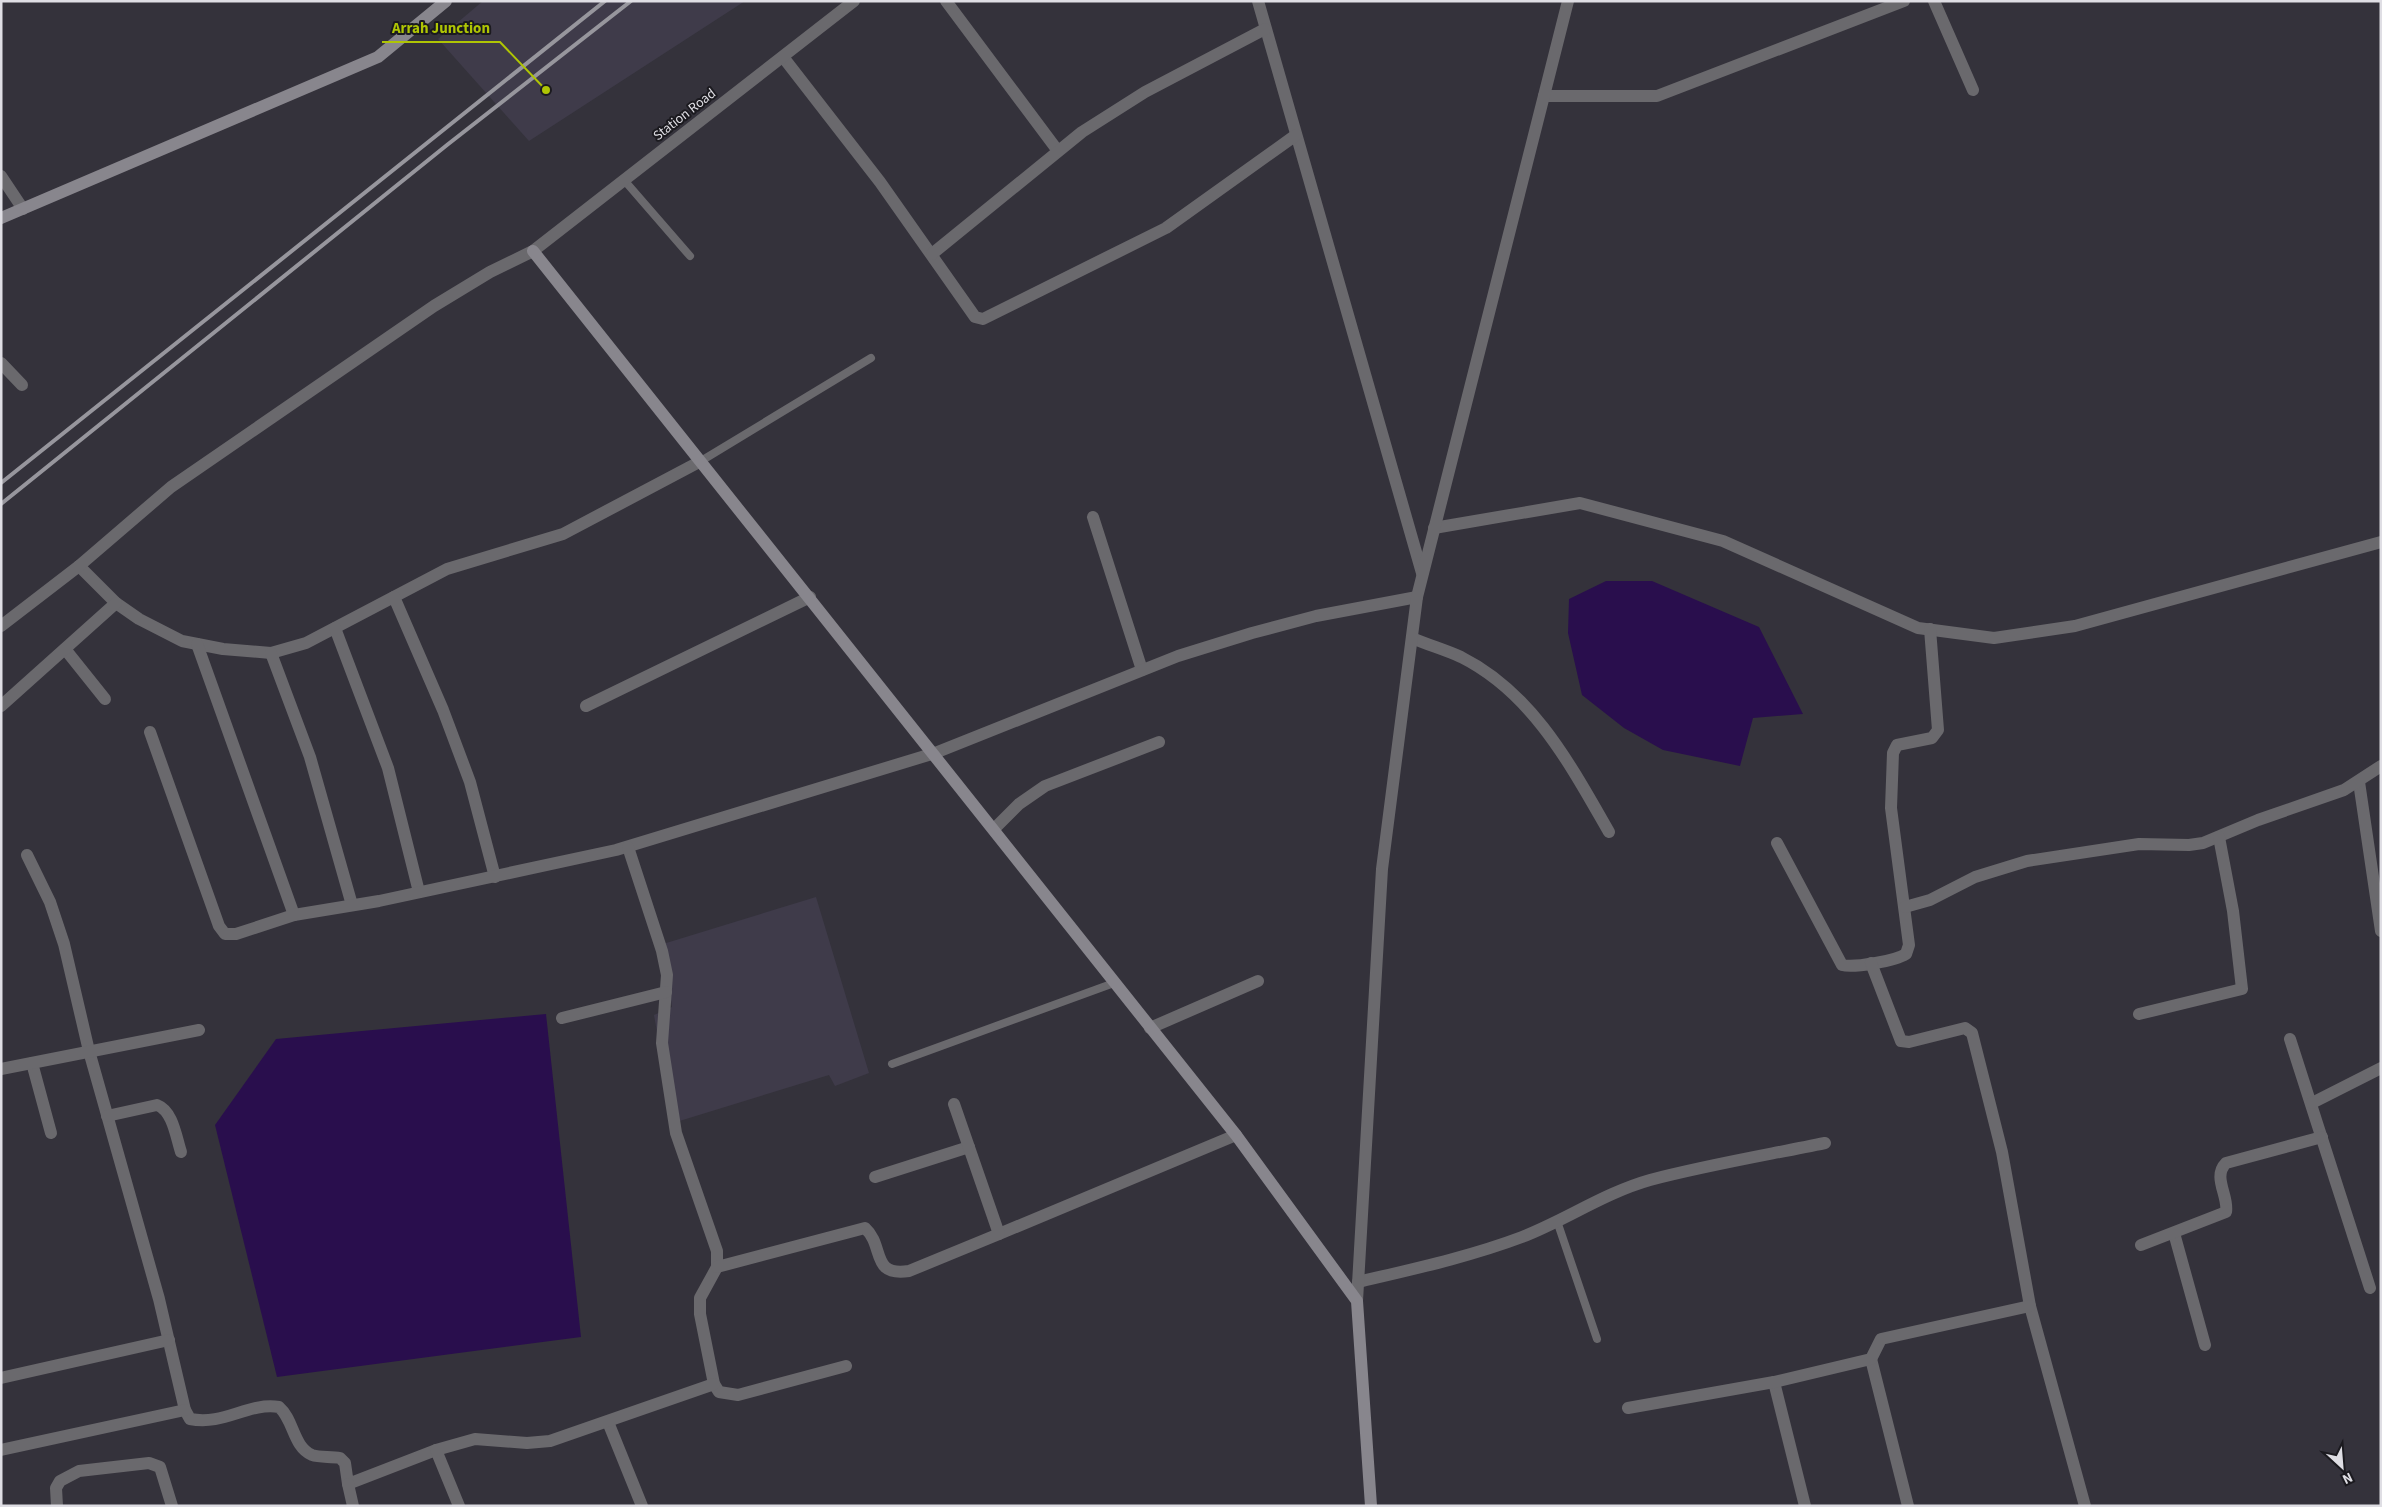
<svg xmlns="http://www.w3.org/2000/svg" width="2382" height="1507" font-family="'Source Sans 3',sans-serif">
  <rect width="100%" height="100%" fill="#34323b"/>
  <!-- built -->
  <g fill="#3f3b4a">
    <path d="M 483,1 L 745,1 L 529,141 L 438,39 Z"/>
    <path d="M 816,897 L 869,1073 L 835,1086 L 829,1075 L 673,1123 L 654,1015 L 672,1007 L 663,944 Z"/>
  </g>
  <!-- water -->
  <g fill="#290e4d">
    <path d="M 1606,581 L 1652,581 L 1759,627 L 1803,714 L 1753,718 L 1740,766 L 1663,750 L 1624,728 L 1582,695 L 1568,633 L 1569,599 Z"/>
    <path d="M 546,1014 L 581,1337 L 277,1377 L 215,1125 L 276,1039 Z"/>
  </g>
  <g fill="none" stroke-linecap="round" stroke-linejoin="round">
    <!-- lane -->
    <g stroke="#6a696d" stroke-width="8">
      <path d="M 624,180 L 690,256"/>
      <path d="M 701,461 L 871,358"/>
      <path d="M 892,1064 L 1114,983"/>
      <path d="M 1557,1221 L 1597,1339"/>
    </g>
    <!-- street -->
    <g stroke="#6a696d" stroke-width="12">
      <path d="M 946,1 L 1058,151"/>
      <path d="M 1258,1 L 1422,573"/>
      <path d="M 1934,1 L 1973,90"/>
      <path d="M 783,57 L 880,182 L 968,307 L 975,317 L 983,319 L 1166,228 L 1296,135"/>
      <path d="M 1544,96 L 1657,96 L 1904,1"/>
      <path d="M 1,176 L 23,209"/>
      <path d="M 932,254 L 1082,132 L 1145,92 L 1265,29"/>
      <path d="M 1,363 L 22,385"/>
      <path d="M 1093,517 L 1142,670"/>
      <path d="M 1434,528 L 1580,503 L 1723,541 L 1918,628 L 1994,638 L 2075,626 L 2381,542"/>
      <path d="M 79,566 L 116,603 L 139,619 L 182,641 L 223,649 L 271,653 L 306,643 L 447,569 L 563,534 L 701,461"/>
      <path d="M 394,597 L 443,710 L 470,782 L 495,877"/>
      <path d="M 1,626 L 79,566 L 171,487 L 434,306 L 490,272 L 533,251 L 854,1"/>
      <path d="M 335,628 L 388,768 L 419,892"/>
      <path d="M 1412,638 C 1428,645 1446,650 1461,657 C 1533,693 1571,766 1609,832"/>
      <path d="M 197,644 L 294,915"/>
      <path d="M 65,649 L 105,699"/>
      <path d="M 271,653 L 310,757 L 352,905"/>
      <path d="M 1,706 L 116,603"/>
      <path d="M 586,706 L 810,597"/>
      <path d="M 150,732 L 219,926 L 225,934 L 236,934 L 294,915 L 379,901 L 616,850 L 935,753 L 1178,656 L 1252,633 L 1316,616 L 1417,597"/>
      <path d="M 2359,782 L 2381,931"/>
      <path d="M 994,829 L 1019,804 L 1045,786 L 1159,742"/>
      <path d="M 1777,843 L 1842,965 C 1854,968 1895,961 1906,954 L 1909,945 L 1891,808 L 1893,753 L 1897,745 L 1932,738 L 1938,730 L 1930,629"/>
      <path d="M 628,847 L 662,951 L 667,975 L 662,1043 L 676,1133 L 717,1251 L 717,1267 L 700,1298 L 700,1314 L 714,1384 L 719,1392 L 738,1395 L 846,1366"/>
      <path d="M 27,855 L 50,902 L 64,944 L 89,1051 L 159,1299 L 185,1410 L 190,1419 C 224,1426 248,1402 279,1407 C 294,1420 293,1447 312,1455 C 320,1458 331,1456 340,1458 L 345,1463 L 348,1484 L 436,1450"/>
      <path d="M 1905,907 L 1930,900 L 1975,877 L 2027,861 L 2139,844 L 2189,845 L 2203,843 L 2258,820 L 2344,790 L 2381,766"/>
      <path d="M 1871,963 L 1901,1041 L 1909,1042 L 1965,1028 L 1972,1033 L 2002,1152 L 2030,1306 L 2085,1506"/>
      <path d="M 2139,1014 L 2242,989 L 2233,911 L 2219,837"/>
      <path d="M 562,1018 L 666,992"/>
      <path d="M 1150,1028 L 1258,981"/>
      <path d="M 2290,1039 L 2370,1288"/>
      <path d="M 32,1063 L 51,1133"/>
      <path d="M 1,1069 L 199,1030"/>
      <path d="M 2312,1103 L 2381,1068"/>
      <path d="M 107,1116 L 157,1105 C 173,1111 176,1137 181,1152"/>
      <path d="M 875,1177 L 969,1147"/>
      <path d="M 2174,1233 L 2205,1345"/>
      <path d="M 999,1234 L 1236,1135"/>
      <path d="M 2141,1245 L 2226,1212 C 2229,1196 2212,1177 2226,1163 L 2322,1137"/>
      <path d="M 717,1267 L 865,1228 C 885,1246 870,1277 909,1271 L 999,1234 L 954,1104"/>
      <path d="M 1358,1282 C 1413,1269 1469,1257 1522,1237 C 1566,1220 1604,1193 1650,1180 C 1707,1165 1767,1155 1825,1143"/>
      <path d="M 1357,1301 L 1382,869 L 1417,597 L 1568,1"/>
      <path d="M 1871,1359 L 1908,1506"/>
      <path d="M 1,1378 L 169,1340"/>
      <path d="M 1774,1382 L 1805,1506"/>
      <path d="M 1628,1408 L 1774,1382 L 1871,1359 L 1881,1339 L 2030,1306"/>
      <path d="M 608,1422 L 642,1506"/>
      <path d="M 1,1450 L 185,1410"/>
      <path d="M 348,1484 L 353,1506"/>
      <path d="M 57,1506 L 56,1488 L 60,1481 L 79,1471 L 149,1463 L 160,1467 L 172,1506"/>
      <path d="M 459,1506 L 436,1450 L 475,1439 L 527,1443 L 550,1441 L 714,1384"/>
    </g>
    <!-- secondary -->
    <g stroke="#88868d" stroke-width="12">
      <path d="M 1,218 L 378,57 L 446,1"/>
      <path d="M 533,251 L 1236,1135 L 1357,1301 L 1371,1506"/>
    </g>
    <!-- rail -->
    <g stroke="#97969d" stroke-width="4">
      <path d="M 1,483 L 605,1"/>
      <path d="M 1,504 L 447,145 L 631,1"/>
    </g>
  </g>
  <g text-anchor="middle" stroke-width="4" stroke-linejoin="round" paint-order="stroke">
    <!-- street labels -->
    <g font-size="14" fill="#dfdee4" stroke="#1b1a1f">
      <text transform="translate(684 114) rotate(-38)" y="5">Station Road</text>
    </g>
  </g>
  <!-- callouts -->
  <path fill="none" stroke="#afc504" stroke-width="2" d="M546 90L500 42H382"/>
  <circle fill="#afc504" stroke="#1b1a1f" stroke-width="2" cx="546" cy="90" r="5"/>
  <g font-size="15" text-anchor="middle" font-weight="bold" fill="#afc504" stroke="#1b1a1f" stroke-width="4" stroke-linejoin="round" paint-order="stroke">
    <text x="441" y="33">Arrah Junction</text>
  </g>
  <!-- border -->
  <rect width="2382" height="1507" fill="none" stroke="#dfdee4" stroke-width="5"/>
  <!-- north arrow -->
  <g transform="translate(2342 1467) rotate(154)" stroke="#1b1a1f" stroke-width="4" paint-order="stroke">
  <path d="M0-4L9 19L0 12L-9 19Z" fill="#dfdee4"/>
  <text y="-8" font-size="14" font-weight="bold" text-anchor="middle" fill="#dfdee4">N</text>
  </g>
</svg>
